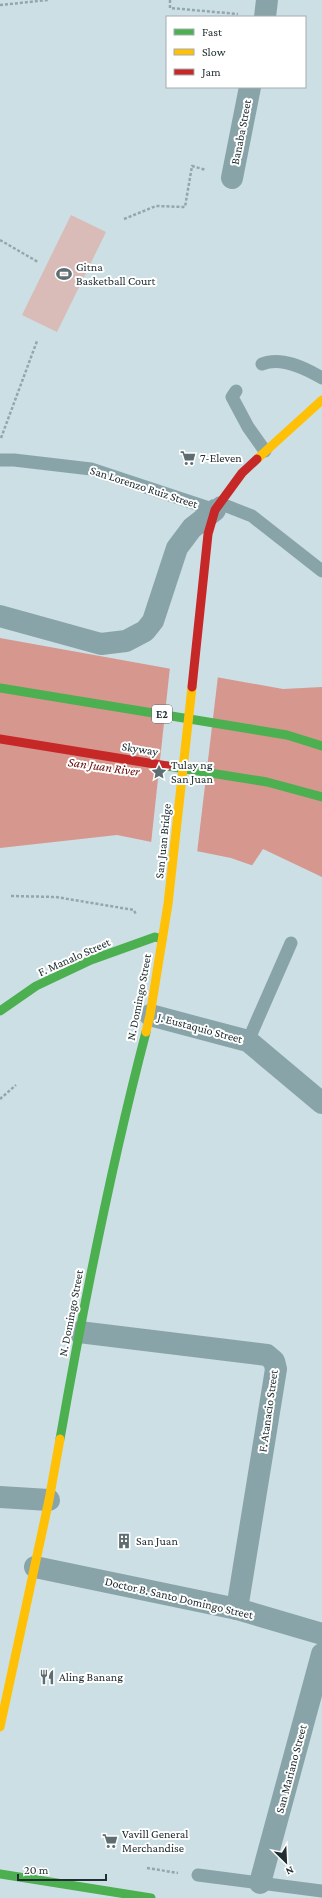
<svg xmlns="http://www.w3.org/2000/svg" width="322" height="1898" font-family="'Crimson Pro',serif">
  <rect width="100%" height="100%" fill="#ccdfe4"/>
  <!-- green -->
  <path fill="#d9bbb7" d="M 71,215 L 106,232 L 57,332 L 22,315 Z"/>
  <!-- water -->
  <path fill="#d6978f" d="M 0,638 L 283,689 L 322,687 L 322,890 L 231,858 L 117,835 L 0,848 Z"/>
  <!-- pier -->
  <g fill="#ccdfe4">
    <path d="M 170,667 L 218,676 L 197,853 L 151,844 Z"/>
    <path d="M 263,849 L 322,877 L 322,892 L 251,867 Z"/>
  </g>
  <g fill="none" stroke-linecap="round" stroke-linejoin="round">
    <!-- path -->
    <g stroke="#92a7ac" stroke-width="2.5" stroke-dasharray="3 2" stroke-linecap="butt">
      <path d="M 170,0 L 170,8 L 238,14"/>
      <path d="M 0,5 L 48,0"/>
      <path d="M 124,219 L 156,206 L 185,207 L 192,166 L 206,170"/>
      <path d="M 0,240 L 38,262"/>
      <path d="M 1,438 L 37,341"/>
      <path d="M 11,896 L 56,897 L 134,910 L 136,915"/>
      <path d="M 0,1099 L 16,1085"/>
      <path d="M 147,1868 L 178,1873"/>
    </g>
    <!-- lane -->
    <g stroke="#89a4a9" stroke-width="13">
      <path d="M 262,364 C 281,356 305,368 322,378"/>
      <path d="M 236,391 L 232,397 L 248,427 L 265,451"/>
      <path d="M 0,460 L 14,460 L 91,469 L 215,510"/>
      <path d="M 219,503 L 252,516 L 322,571"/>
      <path d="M 248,1041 L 291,943"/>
      <path d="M 198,1875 L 322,1891"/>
    </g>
    <!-- street -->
    <g stroke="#89a4a9" stroke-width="22">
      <path d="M 265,17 L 267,0"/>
      <path d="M 232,178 L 250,87"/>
      <path d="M 0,616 L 101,644 L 126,641 L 145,631 L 153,621 L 177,548 L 192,528 L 215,510"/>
      <path d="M 150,1015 L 248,1041 L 322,1103"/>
      <path d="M 79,1332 L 267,1355 L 274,1361 L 276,1369 L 237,1609"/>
      <path d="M 0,1497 L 49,1500"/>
      <path d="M 35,1567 L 237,1609 L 322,1634"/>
      <path d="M 260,1883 L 322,1654"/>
    </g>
    <!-- fast -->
    <g stroke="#4caf50" stroke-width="9">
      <path d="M 0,688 L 287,735 L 322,746"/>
      <path d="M 167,766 L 267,782 L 322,797"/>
      <path d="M 0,1011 L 36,986 L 91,960 L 155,937 L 162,939"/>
      <path d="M 60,1439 C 84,1302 111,1166 146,1032"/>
      <path d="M 0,1874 L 151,1898"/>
    </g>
    <!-- slow -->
    <g stroke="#ffc107" stroke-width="9">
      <path d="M 257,459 L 322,400"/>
      <path d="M 146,1032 L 150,1015 L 168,904 L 192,687"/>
      <path d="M 0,1727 L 49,1500 L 60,1439"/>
    </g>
    <!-- jam -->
    <g stroke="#c62828" stroke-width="9">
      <path d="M 192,687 L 208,534 L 215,510 L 242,473 L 257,459"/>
      <path d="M 0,739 L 167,766"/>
    </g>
  </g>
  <!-- icons -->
  <defs>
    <symbol id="stadium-bare" viewBox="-9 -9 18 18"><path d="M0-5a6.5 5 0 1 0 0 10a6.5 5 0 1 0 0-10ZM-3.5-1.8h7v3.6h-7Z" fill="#5d6d71" stroke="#fff" stroke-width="2.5" paint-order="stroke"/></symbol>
    <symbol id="supermarket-bare" viewBox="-9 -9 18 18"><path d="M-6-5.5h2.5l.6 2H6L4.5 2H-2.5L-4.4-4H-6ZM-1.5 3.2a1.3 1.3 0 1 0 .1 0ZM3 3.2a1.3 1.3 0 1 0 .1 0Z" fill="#5d6d71" stroke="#fff" stroke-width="2.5" paint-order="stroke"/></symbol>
    <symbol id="sight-bare" viewBox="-9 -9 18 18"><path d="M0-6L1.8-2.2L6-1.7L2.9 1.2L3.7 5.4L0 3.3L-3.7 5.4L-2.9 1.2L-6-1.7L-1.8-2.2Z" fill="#5d6d71" stroke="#fff" stroke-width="2.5" paint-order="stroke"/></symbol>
    <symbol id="building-bare" viewBox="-9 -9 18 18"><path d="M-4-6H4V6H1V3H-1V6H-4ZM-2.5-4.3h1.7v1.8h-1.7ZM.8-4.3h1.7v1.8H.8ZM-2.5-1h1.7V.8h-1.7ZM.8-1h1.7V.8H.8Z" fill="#5d6d71" stroke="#fff" stroke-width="2.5" paint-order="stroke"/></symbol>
    <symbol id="restaurant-bare" viewBox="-9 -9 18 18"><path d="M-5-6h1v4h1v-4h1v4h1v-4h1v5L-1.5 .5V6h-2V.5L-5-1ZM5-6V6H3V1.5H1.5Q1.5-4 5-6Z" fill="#5d6d71" stroke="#fff" stroke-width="2.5" paint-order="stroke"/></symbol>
  </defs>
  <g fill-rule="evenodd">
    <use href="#stadium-bare" x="53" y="263" width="22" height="22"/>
    <use href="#supermarket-bare" x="177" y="447" width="22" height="22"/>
    <use href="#sight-bare" x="148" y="761" width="22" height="22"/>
    <use href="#building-bare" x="113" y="1530" width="22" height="22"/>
    <use href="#restaurant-bare" x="36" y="1666" width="22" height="22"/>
    <use href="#supermarket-bare" x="99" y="1830" width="22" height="22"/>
  </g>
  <g text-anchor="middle" stroke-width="4" stroke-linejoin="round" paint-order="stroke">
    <!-- shield labels -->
    <rect fill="#fff" stroke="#646d70" stroke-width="1" x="152" y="705" width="20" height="18" rx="3"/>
    <g font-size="11" font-weight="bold" fill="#212f33">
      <text x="162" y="718">E2</text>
    </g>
    <!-- street labels -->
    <g font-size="12" fill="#212f33" stroke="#fff">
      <text transform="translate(241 132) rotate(-79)" y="4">Banaba Street</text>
      <text transform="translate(144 487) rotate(18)" y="4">San Lorenzo Ruiz Street</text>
      <text transform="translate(140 749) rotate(9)" y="4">Skyway</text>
      <text transform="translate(163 841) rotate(-84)" y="4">San Juan Bridge</text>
      <text transform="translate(74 957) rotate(-24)" y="4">F. Manalo Street</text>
      <text transform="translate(139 997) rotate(-79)" y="4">N. Domingo Street</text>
      <text transform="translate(200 1028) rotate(15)" y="4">J. Eustaquio Street</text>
      <text transform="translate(71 1313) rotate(-79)" y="4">N. Domingo Street</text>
      <text transform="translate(268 1411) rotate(-82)" y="4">F. Atanacio Street</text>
      <text transform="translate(179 1598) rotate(13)" y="4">Doctor B. Santo Domingo Street</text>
      <text transform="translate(291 1769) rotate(-75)" y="4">San Mariano Street</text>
    </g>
    <!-- poi labels -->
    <g font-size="12" fill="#212f33" stroke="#fff" text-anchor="start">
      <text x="76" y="271">Gitna<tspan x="76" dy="14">Basketball Court</tspan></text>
      <text x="200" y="462">7-Eleven</text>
      <text x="171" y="769">Tulay ng<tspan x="171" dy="14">San Juan</tspan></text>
      <text x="136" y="1545">San Juan</text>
      <text x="59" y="1681">Aling Banang</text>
      <text x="122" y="1838">Vavill General<tspan x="122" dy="14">Merchandise</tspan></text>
    </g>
    <!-- water labels -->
    <g font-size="13" font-style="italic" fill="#680e0a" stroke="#fff">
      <text transform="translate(104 766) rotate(8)" y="5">San Juan River</text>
    </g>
  </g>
  <!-- legend -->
  <rect x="166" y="16" width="140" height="72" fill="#ffffff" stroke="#a6acad"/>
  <rect x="174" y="29" width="20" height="6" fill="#4caf50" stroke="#a6acad"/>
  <text x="202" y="36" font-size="12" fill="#212f33">Fast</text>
  <rect x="174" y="49" width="20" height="6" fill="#ffc107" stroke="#a6acad"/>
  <text x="202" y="56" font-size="12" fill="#212f33">Slow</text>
  <rect x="174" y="69" width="20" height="6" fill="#c62828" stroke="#a6acad"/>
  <text x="202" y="76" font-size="12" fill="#212f33">Jam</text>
  <!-- north arrow -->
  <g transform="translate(286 1862) rotate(156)" stroke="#ffffff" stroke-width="3" paint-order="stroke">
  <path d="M0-3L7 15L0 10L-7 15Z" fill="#212f33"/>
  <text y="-6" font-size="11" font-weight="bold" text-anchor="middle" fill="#212f33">N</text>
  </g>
  <!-- scale -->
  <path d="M18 1874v6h88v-6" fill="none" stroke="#212f33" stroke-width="2"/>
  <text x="24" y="1874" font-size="12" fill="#212f33" stroke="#ffffff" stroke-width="3" paint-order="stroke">20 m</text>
</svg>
